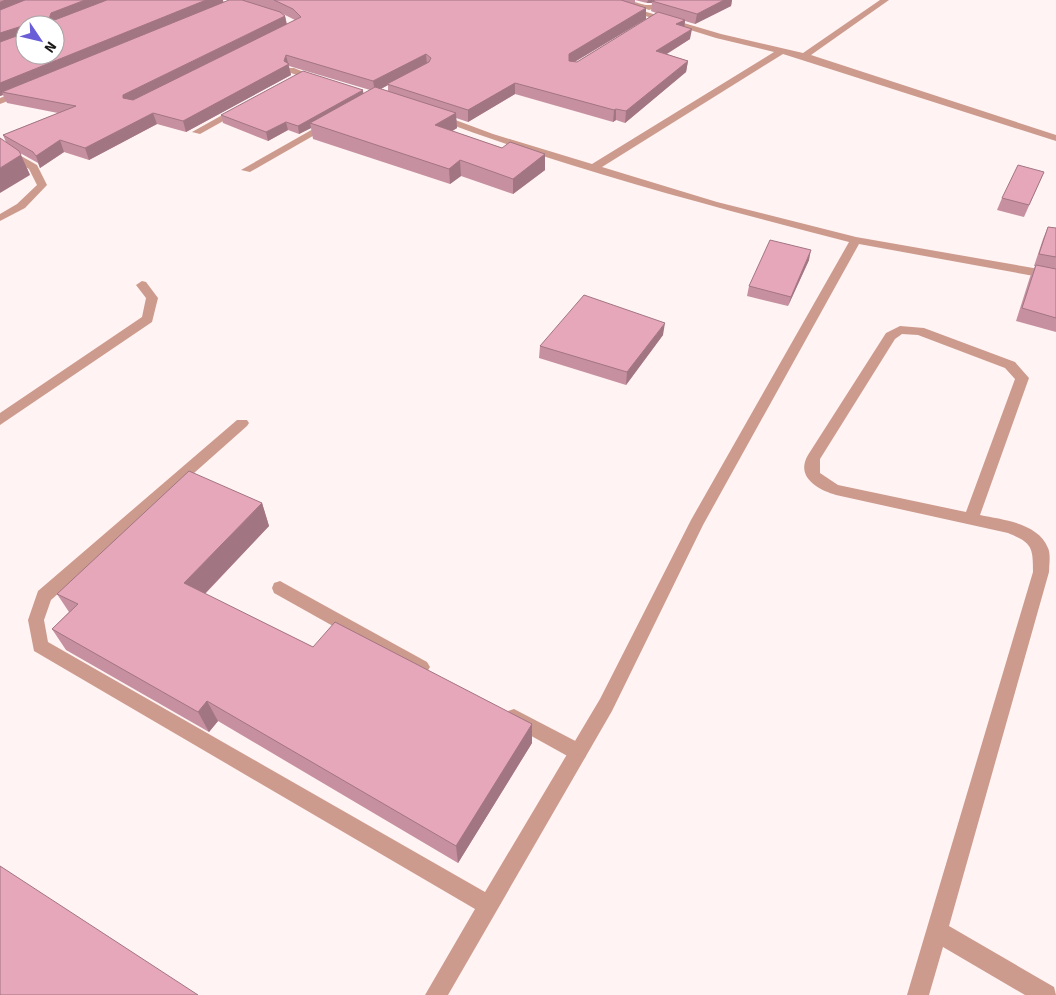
<svg xmlns="http://www.w3.org/2000/svg" width="1056" height="995" font-family="Signika,sans-serif">
  <rect width="100%" height="100%" fill="#fff3f3"/>
  <g fill="none" stroke-linecap="round" stroke-linejoin="round">
    <!-- lane -->
    <g fill="#cd9b8d" fill-rule="evenodd">
      <path d="M 623,0 C 633,0 643,6 650,5 C 661,5 671,0 682,0 L 649,10 Z"/>
      <path d="M 0,144 L 37,165 L 47,185 L 25,208 L 0,221 L 0,214 L 17,204 L 37,185 L 29,169 L 0,151 Z"/>
      <path d="M 900,326 L 924,328 L 1015,362 L 1029,378 L 980,515 C 1004,520 1038,523 1048,548 C 1051,555 1049,565 1049,572 L 949,926 L 1054,987 L 1056,995 L 1025,995 L 943,947 L 929,995 L 907,995 L 1033,572 C 1033,547 1032,543 1008,533 L 836,495 C 818,490 795,477 808,455 L 886,333 ZM 902,334 L 918,335 L 1005,368 L 1015,379 L 966,512 L 838,485 L 820,473 L 820,459 L 895,339 Z"/>
      <path d="M 280,581 L 427,662 L 430,667 L 427,672 L 421,675 L 415,672 L 274,593 L 272,588 L 274,583 Z"/>
      <path d="M 514,709 L 585,746 L 587,752 L 585,758 L 578,761 L 571,758 L 508,723 L 505,717 L 508,711 Z"/>
    </g>
    <!-- street -->
    <g fill="#cd9b8d" fill-rule="evenodd">
      <path d="M 594,0 L 606,0 L 721,34 L 803,53 L 880,0 L 889,0 L 811,55 L 1056,135 L 1056,141 L 783,54 L 602,167 L 717,202 L 856,237 L 1056,272 L 1056,280 L 859,244 L 703,525 L 612,711 L 448,995 L 425,995 L 475,909 L 34,651 L 28,620 L 38,591 L 237,420 L 247,420 L 249,423 L 247,426 L 51,600 L 44,620 L 48,642 L 485,892 L 600,699 L 691,520 L 849,242 C 710,206 570,169 436,119 L 436,115 L 442,115 L 493,134 L 592,164 L 774,52 L 716,38 Z"/>
      <path d="M 288,68 L 294,68 L 321,79 L 317,82 L 288,72 Z"/>
      <path d="M 23,89 L 28,92 L 26,94 L 0,104 L 0,98 Z"/>
      <path d="M 235,108 L 243,110 L 200,134 L 192,132 Z"/>
      <path d="M 329,120 L 334,123 L 332,125 L 250,172 L 241,170 Z"/>
      <path d="M 142,281 L 146,282 L 158,298 L 152,322 L 0,425 L 0,413 L 142,317 L 146,298 L 136,285 Z"/>
    </g>
  </g>
  <!-- wall -->
  <g fill="#c790a1" fill-rule="evenodd">
    <path d="M 0,0 L 224,2 L 229,0 L 732,0 L 731,6 L 695,24 L 685,21 L 685,27 L 690,39 L 667,54 L 688,61 L 686,72 L 625,123 L 616,120 L 613,122 L 515,94 L 468,122 L 456,118 L 457,128 L 452,131 L 502,148 L 545,154 L 545,170 L 513,194 L 461,176 L 450,184 L 313,139 L 311,128 L 299,134 L 288,130 L 268,141 L 223,123 L 221,115 L 364,94 L 370,90 L 289,66 L 291,75 L 186,132 L 157,124 L 89,160 L 64,152 L 40,168 L 38,163 L 20,153 L 30,175 L 6,142 L 3,135 L 58,113 L 7,103 L 3,95 L 0,96 ZM 635,0 L 647,3 L 652,3 L 651,11 L 656,13 L 577,62 L 575,62 L 646,19 L 635,5 ZM 281,13 L 295,20 L 287,24 L 285,16 ZM 388,85 L 388,91 L 381,89 Z"/>
    <path d="M 1044,172 L 1024,217 L 997,210 L 1002,198 Z"/>
    <path d="M 1048,227 L 1056,228 L 1056,332 L 1016,321 L 1030,277 L 1035,266 L 1034,266 L 1043,239 Z"/>
    <path d="M 809,260 L 788,306 L 747,296 L 749,286 Z"/>
    <path d="M 663,335 L 626,385 L 539,358 L 540,346 Z"/>
    <path d="M 262,503 L 269,526 L 205,594 L 313,647 L 532,724 L 532,743 L 458,863 L 218,721 L 209,732 L 66,650 L 52,629 L 69,612 L 57,594 Z"/>
  </g>
  <!-- shaded-wall -->
  <g fill="#a27583">
    <path d="M 4,0 L 37,0 L 0,13 L 0,2 Z"/>
    <path d="M 85,0 L 116,0 L 54,23 L 49,19 L 51,13 Z"/>
    <path d="M 206,0 L 223,0 L 224,4 L 2,92 L 3,95 L 0,96 L 0,83 Z"/>
    <path d="M 648,0 L 669,0 L 652,1 L 652,3 L 647,3 Z"/>
    <path d="M 724,0 L 732,0 L 731,6 L 695,24 L 697,14 Z"/>
    <path d="M 646,8 L 646,19 L 569,65 L 569,54 Z"/>
    <path d="M 285,16 L 287,27 L 127,106 L 123,98 L 123,95 Z"/>
    <path d="M 685,20 L 684,30 L 676,24 Z"/>
    <path d="M 22,26 L 25,34 L 0,45 L 0,33 Z"/>
    <path d="M 692,29 L 690,39 L 655,61 L 656,51 Z"/>
    <path d="M 426,54 L 427,64 L 387,84 L 388,85 L 375,92 L 373,81 Z"/>
    <path d="M 286,55 L 291,75 L 186,132 L 183,121 L 284,61 Z"/>
    <path d="M 688,61 L 686,72 L 625,123 L 626,111 Z"/>
    <path d="M 515,83 L 515,94 L 468,122 L 468,110 Z"/>
    <path d="M 363,90 L 364,98 L 310,123 L 311,128 L 299,134 L 298,126 Z"/>
    <path d="M 616,109 L 616,120 L 613,122 L 614,110 Z"/>
    <path d="M 153,113 L 157,124 L 89,160 L 85,148 Z"/>
    <path d="M 456,113 L 457,128 L 436,141 L 435,125 Z"/>
    <path d="M 286,122 L 288,130 L 268,141 L 266,132 Z"/>
    <path d="M 60,140 L 64,152 L 40,168 L 36,156 Z"/>
    <path d="M 545,154 L 545,170 L 513,194 L 513,179 Z"/>
    <path d="M 21,155 L 30,175 L 0,193 L 0,168 Z"/>
    <path d="M 460,160 L 461,176 L 450,184 L 449,169 Z"/>
    <path d="M 811,250 L 809,260 L 788,306 L 791,297 Z"/>
    <path d="M 665,323 L 663,335 L 626,385 L 627,372 Z"/>
    <path d="M 262,503 L 269,526 L 194,605 L 184,583 Z"/>
    <path d="M 207,701 L 218,721 L 209,732 L 198,712 Z"/>
    <path d="M 532,724 L 532,743 L 458,863 L 456,846 Z"/>
  </g>
  <!-- building -->
  <g fill="#e7a7bb" stroke="#a27583" fill-rule="evenodd">
    <path d="M 25,0 L 85,0 L 51,13 L 49,19 L 52,21 L 107,0 L 206,0 L 0,83 L 0,42 L 22,34 L 22,26 L 0,33 L 0,10 ZM 25,25 L 55,25 L 55,55 L 25,55 Z"/>
    <path d="M 229,0 L 242,0 L 280,12 L 285,16 L 123,95 L 123,98 L 133,100 L 301,17 L 293,9 L 274,0 L 621,0 L 646,8 L 569,54 L 569,61 L 577,62 L 658,12 L 685,20 L 676,24 L 692,29 L 656,51 L 688,61 L 626,111 L 616,109 L 614,110 L 515,83 L 468,110 L 387,84 L 429,62 L 431,58 L 426,54 L 373,81 L 286,55 L 284,61 L 289,64 L 183,121 L 153,113 L 85,148 L 60,140 L 36,156 L 33,152 L 3,135 L 76,106 L 2,92 Z"/>
    <path d="M 655,0 L 724,0 L 697,14 L 652,1 Z"/>
    <path d="M 303,71 L 363,90 L 298,126 L 286,122 L 266,132 L 221,115 Z"/>
    <path d="M 375,87 L 456,113 L 435,125 L 502,148 L 510,142 L 545,154 L 513,179 L 460,160 L 449,169 L 310,123 Z"/>
    <path d="M 0,138 L 19,151 L 21,155 L 0,168 Z"/>
    <path d="M 1018,165 L 1044,172 L 1029,205 L 1002,198 Z"/>
    <path d="M 1048,227 L 1056,228 L 1056,257 L 1039,254 Z"/>
    <path d="M 770,240 L 811,250 L 791,297 L 749,286 Z"/>
    <path d="M 1036,265 L 1056,269 L 1056,318 L 1022,308 Z"/>
    <path d="M 584,295 L 665,323 L 627,372 L 540,346 Z"/>
    <path d="M 189,471 L 262,503 L 184,583 L 313,647 L 335,622 L 532,724 L 456,846 L 207,701 L 198,712 L 52,629 L 78,604 L 57,594 Z"/>
    <path d="M 0,866 L 198,995 L 0,995 Z"/>
  </g>
  <!-- north arrow -->
  <g transform="translate(40 40) rotate(125)"><circle r="24" fill="#ffffff" stroke="#a5a3a3"/>
  <path d="M0-4L9 19L0 12L-9 19Z" fill="#695ed7"/>
  <text y="-8" font-size="14" font-weight="bold" text-anchor="middle" fill="#1d1919">N</text>
  </g>
</svg>
